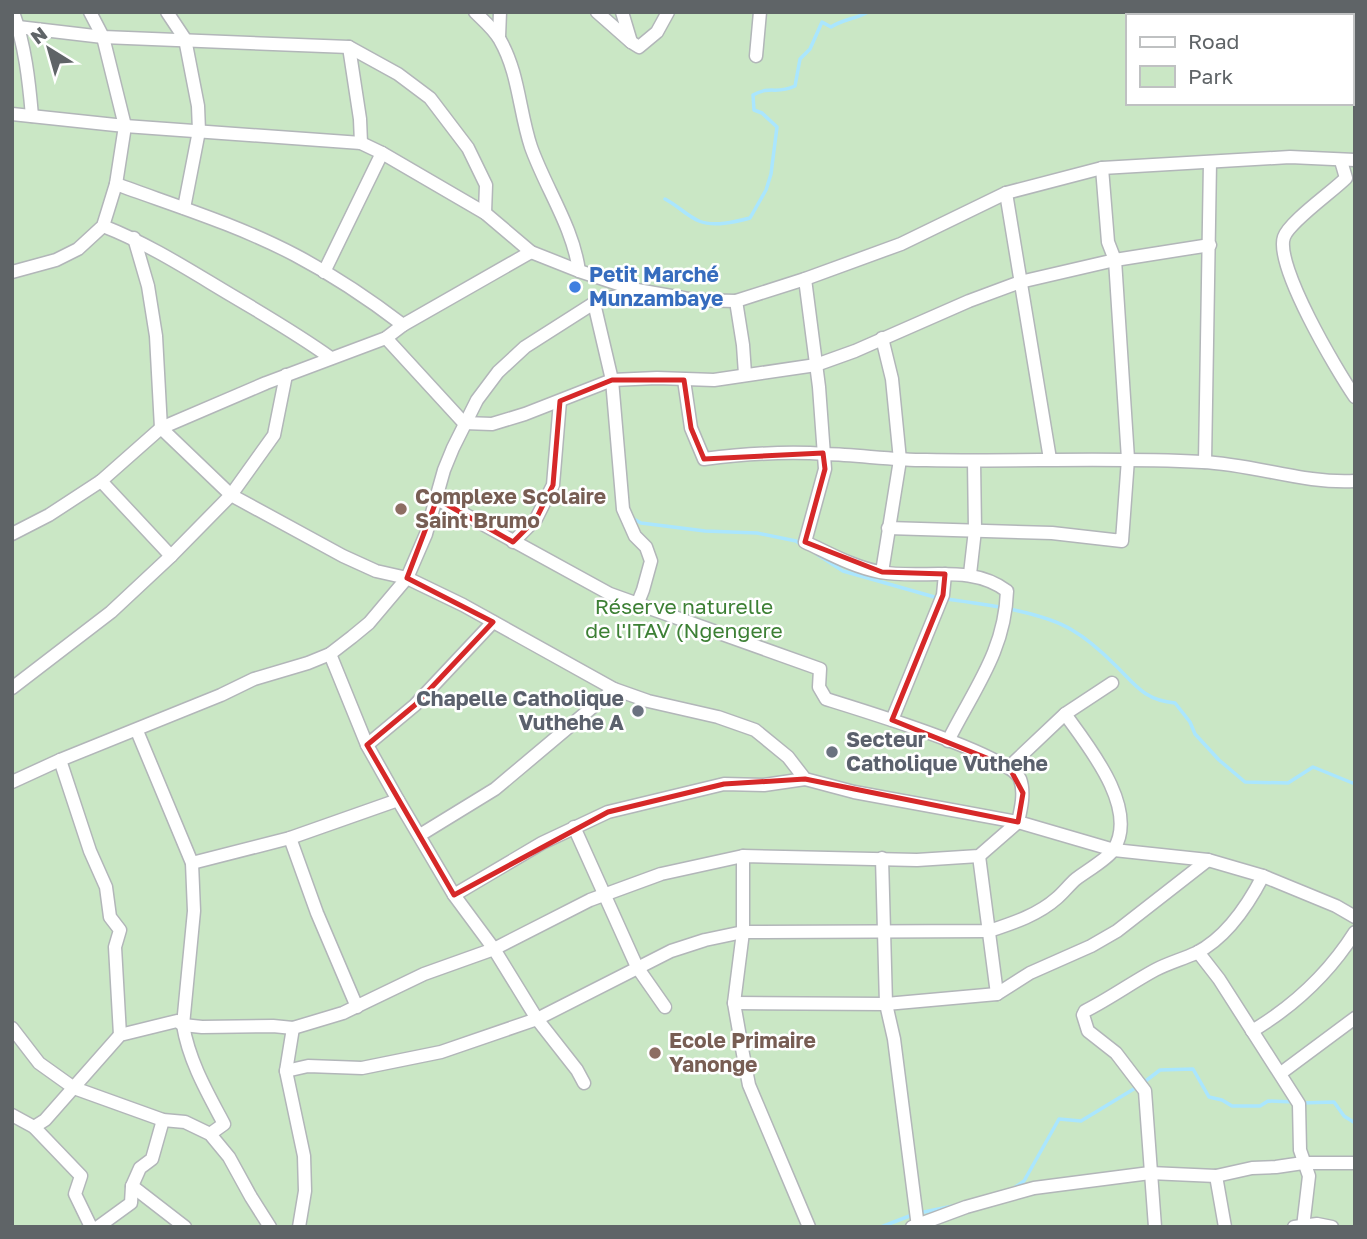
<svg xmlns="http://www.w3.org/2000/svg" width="1367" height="1239" font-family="'Golos Text',sans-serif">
  <rect width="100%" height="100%" fill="#f0ede7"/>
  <!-- green -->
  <path fill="#cae7c5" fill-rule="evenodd" d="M 12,12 L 1355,12 L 1355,1227 L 12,1227 ZM 1127,16 L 1351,16 L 1351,103 L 1127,103 Z"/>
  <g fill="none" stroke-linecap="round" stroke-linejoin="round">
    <!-- stream -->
    <g stroke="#aae6fe" stroke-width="3.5">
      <path d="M 665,199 C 677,205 687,216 699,221 C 714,227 735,222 750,218 L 766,190 L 771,174 L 777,127 L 762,113 L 754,110 L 753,95 C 772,85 775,95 795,86 L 800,59 L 810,49 L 822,22 L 831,27 C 843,19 856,19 868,12"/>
      <path d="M 632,518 L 641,523 L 705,531 L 757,533 L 796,541 L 802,545"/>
      <path d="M 815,553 L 843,571 L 938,598"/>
      <path d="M 946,599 C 981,604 1041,611 1072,630 C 1086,638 1102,652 1114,664 C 1135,684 1143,700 1175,703 L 1190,722 L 1195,734 L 1219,760 L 1245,782 L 1288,783 L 1313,767 L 1355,784"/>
      <path d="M 1143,1083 L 1160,1070 L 1193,1069 L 1209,1097 L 1222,1100 L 1232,1106 L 1260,1106 L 1268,1101 L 1294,1102"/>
      <path d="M 1301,1103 L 1334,1102 L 1344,1116 L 1355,1123"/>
      <path d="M 1014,1188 L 1024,1181 L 1059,1119 L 1081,1121 L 1137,1087"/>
      <path d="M 919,1213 L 953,1206"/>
      <path d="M 881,1227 L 912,1215"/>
    </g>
    <defs>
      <g id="minor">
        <path d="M 13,12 C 25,45 29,81 32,116"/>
        <path d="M 167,12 L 185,39 L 198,106 L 199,131 L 184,208"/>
        <path d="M 475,12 C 483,20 494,29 500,40 C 519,73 519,111 531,147 C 546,189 573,227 579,271"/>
        <path d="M 597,12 L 631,42 L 622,12"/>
        <path d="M 18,27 L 103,37 L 349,47 L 398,74 L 430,98 L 468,148 L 486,185 L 485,213"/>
        <path d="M 499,37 L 500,12"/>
        <path d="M 631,42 L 639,47 L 657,32 L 668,12"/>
        <path d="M 349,47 L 360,119 L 361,143"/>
        <path d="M 756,56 L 760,12"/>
        <path d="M 12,114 L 125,126 L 361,143 L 382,153 L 485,213 L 531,252 L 579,271 L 637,290 L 694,300 L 736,301 L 805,279 L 901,244 L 1006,193 L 1102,168 L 1290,157 L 1355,160"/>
        <path d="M 1341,161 L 1346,178 C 1332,192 1289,222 1284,237 C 1274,265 1337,371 1355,397"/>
        <path d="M 116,184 C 176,206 238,225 295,255 C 333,275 369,299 403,325"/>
        <path d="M 1006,193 L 1050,459"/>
        <path d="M 103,226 C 149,244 189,270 231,295 C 265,315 299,335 331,358"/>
        <path d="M 134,238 L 148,286 L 156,336 L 161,428 L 231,495 L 343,556 L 376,571 L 407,578 L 463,605 L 614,689 L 648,701 L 718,717 L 755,730 L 788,757 L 805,779 L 854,792 L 1018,822 L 1114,850 L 1208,860 L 1263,876 L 1336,906 L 1355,917"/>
        <path d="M 12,272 L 56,260 L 78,249 L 103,226 L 108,210 L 116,184 L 125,126 L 103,37 L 90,12"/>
        <path d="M 324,272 L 382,153"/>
        <path d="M 805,279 L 819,387 L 825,469 L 805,542 C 829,553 853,567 880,572 C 923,580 970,563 1007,591 C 1005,651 974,689 948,741"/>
        <path d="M 736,301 L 743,345 L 745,374"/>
        <path d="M 594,303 L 612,380 L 623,509 L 635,536 L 646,547 L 651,561 L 643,590 L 637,605"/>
        <path d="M 386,338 L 464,423 L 492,424 L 525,414 L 612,380 L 657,378 L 714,380 L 816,365 L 855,351 L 969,301 L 1020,282 L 1115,260 L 1210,245"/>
        <path d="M 882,338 L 892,379 L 900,460 L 882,572"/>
        <path d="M 684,380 L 691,428 L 704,459 C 744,454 785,451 826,454 C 859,455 893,460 926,460 C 1018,462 1110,457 1202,462 C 1254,464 1303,484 1355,481"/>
        <path d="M 1205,462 L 1210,162"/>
        <path d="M 101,481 L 171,556"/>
        <path d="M 888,528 L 1052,533 L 1122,541 L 1128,459 L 1115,260 L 1108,242 L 1102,168"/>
        <path d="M 12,534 L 49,515 L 101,481 L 161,428 L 266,383 L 386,338 L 403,325 L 531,252"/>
        <path d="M 513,542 L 536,519 L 553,485 L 560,401"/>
        <path d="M 970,574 L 975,530 L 974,461"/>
        <path d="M 330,654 L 367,745 L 398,800 L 454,895 L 494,949 L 537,1019 L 577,1070 L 584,1083"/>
        <path d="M 12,688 L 111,612 L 171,556 L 231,495 L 274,435 L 286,375"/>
        <path d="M 892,720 L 943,595 L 945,574"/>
        <path d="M 137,731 L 192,863 L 194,911 L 183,1025 C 189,1061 207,1092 224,1124 L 210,1134"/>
        <path d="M 367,745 L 415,705 L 493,622"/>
        <path d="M 60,760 L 90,851 L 106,887 L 110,917 L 120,930 L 115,947 L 120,1035"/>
        <path d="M 1009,767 L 1065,714 L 1112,683"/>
        <path d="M 12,782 L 60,760 L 221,695 L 254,679 L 308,663 L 330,654 L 352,637 L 369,623 L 407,578 L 426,534 L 444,470 L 453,448 L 477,400 L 498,372 L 525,347 L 594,303 L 637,290"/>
        <path d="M 574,827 L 637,967 L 665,1007"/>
        <path d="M 420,835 L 495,789 L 614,689"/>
        <path d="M 290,838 L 317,913 L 357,1007"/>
        <path d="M 743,856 L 743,932 L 734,1003 L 743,1054 L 749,1085 L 809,1227"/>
        <path d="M 979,856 L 997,994"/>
        <path d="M 882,858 L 886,1004 L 894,1039 L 918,1227"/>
        <path d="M 192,863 L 290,838 L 398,800"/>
        <path d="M 454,895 L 542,843 L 608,812 L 724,784 L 764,785 L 805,779"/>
        <path d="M 1198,952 L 1219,979 L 1299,1104 L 1300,1150 L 1309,1176 L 1303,1227"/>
        <path d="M 734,1003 L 886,1004 L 997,994 L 1030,973 L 1091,946 L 1117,931 L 1208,860"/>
        <path d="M 12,1028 L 39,1063 L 74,1088 L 163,1120 L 185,1122 L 210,1134 L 229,1157 L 251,1197 L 270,1227"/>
        <path d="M 293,1028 L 286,1071 L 304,1156 L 305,1191 L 299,1227"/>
        <path d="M 1252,1031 C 1294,1006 1329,973 1355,932"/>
        <path d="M 286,1071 L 308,1066 L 362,1068 L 441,1052 L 537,1019 L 671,951 L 705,940 L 743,932 L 989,931 C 1013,923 1038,915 1057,898 C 1064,892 1069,885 1076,879 C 1085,872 1109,858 1114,849 C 1139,808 1088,746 1065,714"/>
        <path d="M 1281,1073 L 1355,1018"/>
        <path d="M 12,1115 L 34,1127 L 81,1176 L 75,1194 L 91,1227"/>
        <path d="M 34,1127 L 45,1120 L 120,1035 L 177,1021 L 183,1025 L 202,1027 L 273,1026 L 293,1028 L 343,1013 L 424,974 L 494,949 L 590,900 L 661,874 L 743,856 L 917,860 L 979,856 L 1018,822 C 1021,809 1025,792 1020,779 C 1010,755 858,709 826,699 L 819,687 L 820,669 L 610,594 L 437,499"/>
        <path d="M 1216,1176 L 1225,1227"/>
        <path d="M 132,1186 L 185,1227"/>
        <path d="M 98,1227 L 131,1203 L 132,1186 L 140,1168 L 152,1159 L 163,1120"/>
        <path d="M 912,1227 L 966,1207 L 1034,1188 L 1150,1173 L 1216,1176 L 1252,1168 L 1276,1167 L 1303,1163 L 1355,1163"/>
        <path d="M 1155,1227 L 1145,1091 L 1116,1053 L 1088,1031 L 1083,1015 L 1085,1011 C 1109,999 1131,983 1155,970 C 1168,963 1183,959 1196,953 C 1226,938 1248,905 1263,876"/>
        <path d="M 1294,1227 L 1317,1224 L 1332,1227"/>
      </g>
    </defs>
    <!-- minor casing -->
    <use href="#minor" stroke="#b2b6b9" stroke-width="15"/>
    <!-- minor -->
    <use href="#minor" stroke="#fff" stroke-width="12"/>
  </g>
  <!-- marked area -->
  <path fill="none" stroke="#d62828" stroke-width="5" stroke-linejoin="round" d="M 612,380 L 684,380 L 691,428 L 704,459 L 823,453 L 825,469 L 805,542 L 882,572 L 945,574 L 943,595 L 892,720 L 1009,767 L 1023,793 L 1018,822 L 805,779 L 724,784 L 608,812 L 454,895 L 367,745 L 415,705 L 493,622 L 407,578 L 437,499 L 513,542 L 536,519 L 553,485 L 560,401 Z"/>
  <!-- markers -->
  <circle fill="#3f7fe0" stroke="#fff" stroke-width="2.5" cx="575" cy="287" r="7"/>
  <g fill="#8d6e63" stroke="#fff" stroke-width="2.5">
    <circle cx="401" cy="509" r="7"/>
    <circle cx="655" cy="1053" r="7"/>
  </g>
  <g fill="#6b7280" stroke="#fff" stroke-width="2.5">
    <circle cx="638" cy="711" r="7"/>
    <circle cx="832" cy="752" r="7"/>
  </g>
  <g text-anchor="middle" stroke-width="5" stroke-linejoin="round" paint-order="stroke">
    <!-- shop labels -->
    <g font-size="21" font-weight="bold" fill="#366cbe" stroke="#fff" text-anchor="start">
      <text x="589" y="282">Petit Marché<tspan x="589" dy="24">Munzambaye</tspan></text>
    </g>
    <!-- education labels -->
    <g font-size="21" font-weight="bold" fill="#785e54" stroke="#fff" text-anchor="start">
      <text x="415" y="504">Complexe Scolaire<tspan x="415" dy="24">Saint Brumo</tspan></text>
      <text x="669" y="1048">Ecole Primaire<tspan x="669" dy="24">Yanonge</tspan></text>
    </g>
    <!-- park labels -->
    <g font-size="21" fill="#3d8035" stroke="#fff">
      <text x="684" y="614">Réserve naturelle<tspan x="684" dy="24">de l'ITAV (Ngengere</tspan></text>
    </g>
    <!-- worship labels -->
    <g font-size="21" font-weight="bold" fill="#5b616d" stroke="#fff" text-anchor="end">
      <text x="624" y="706">Chapelle Catholique<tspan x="624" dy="24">Vuthehe A</tspan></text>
      <text x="846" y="747" text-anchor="start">Secteur<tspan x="846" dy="24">Catholique Vuthehe</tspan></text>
    </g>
  </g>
  <!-- border -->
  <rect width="1367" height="1239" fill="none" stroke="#5f6467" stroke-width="28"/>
  <!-- legend -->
  <rect x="1126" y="14" width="228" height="91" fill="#ffffff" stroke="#bfc1c2" stroke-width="2"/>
  <rect x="1140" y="37" width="35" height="10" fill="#ffffff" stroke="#bfc1c2" stroke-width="2"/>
  <text x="1188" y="49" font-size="21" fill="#5f6467">Road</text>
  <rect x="1140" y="66" width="35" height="21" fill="#cae7c5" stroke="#bfc1c2" stroke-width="2"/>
  <text x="1188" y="84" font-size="21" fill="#5f6467">Park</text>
  <!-- north arrow -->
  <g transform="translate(49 49) rotate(323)" stroke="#ffffff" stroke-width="5" paint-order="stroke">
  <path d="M0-5L12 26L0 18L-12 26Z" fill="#5f6467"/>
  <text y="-10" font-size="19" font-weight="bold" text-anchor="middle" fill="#5f6467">N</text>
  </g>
</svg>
